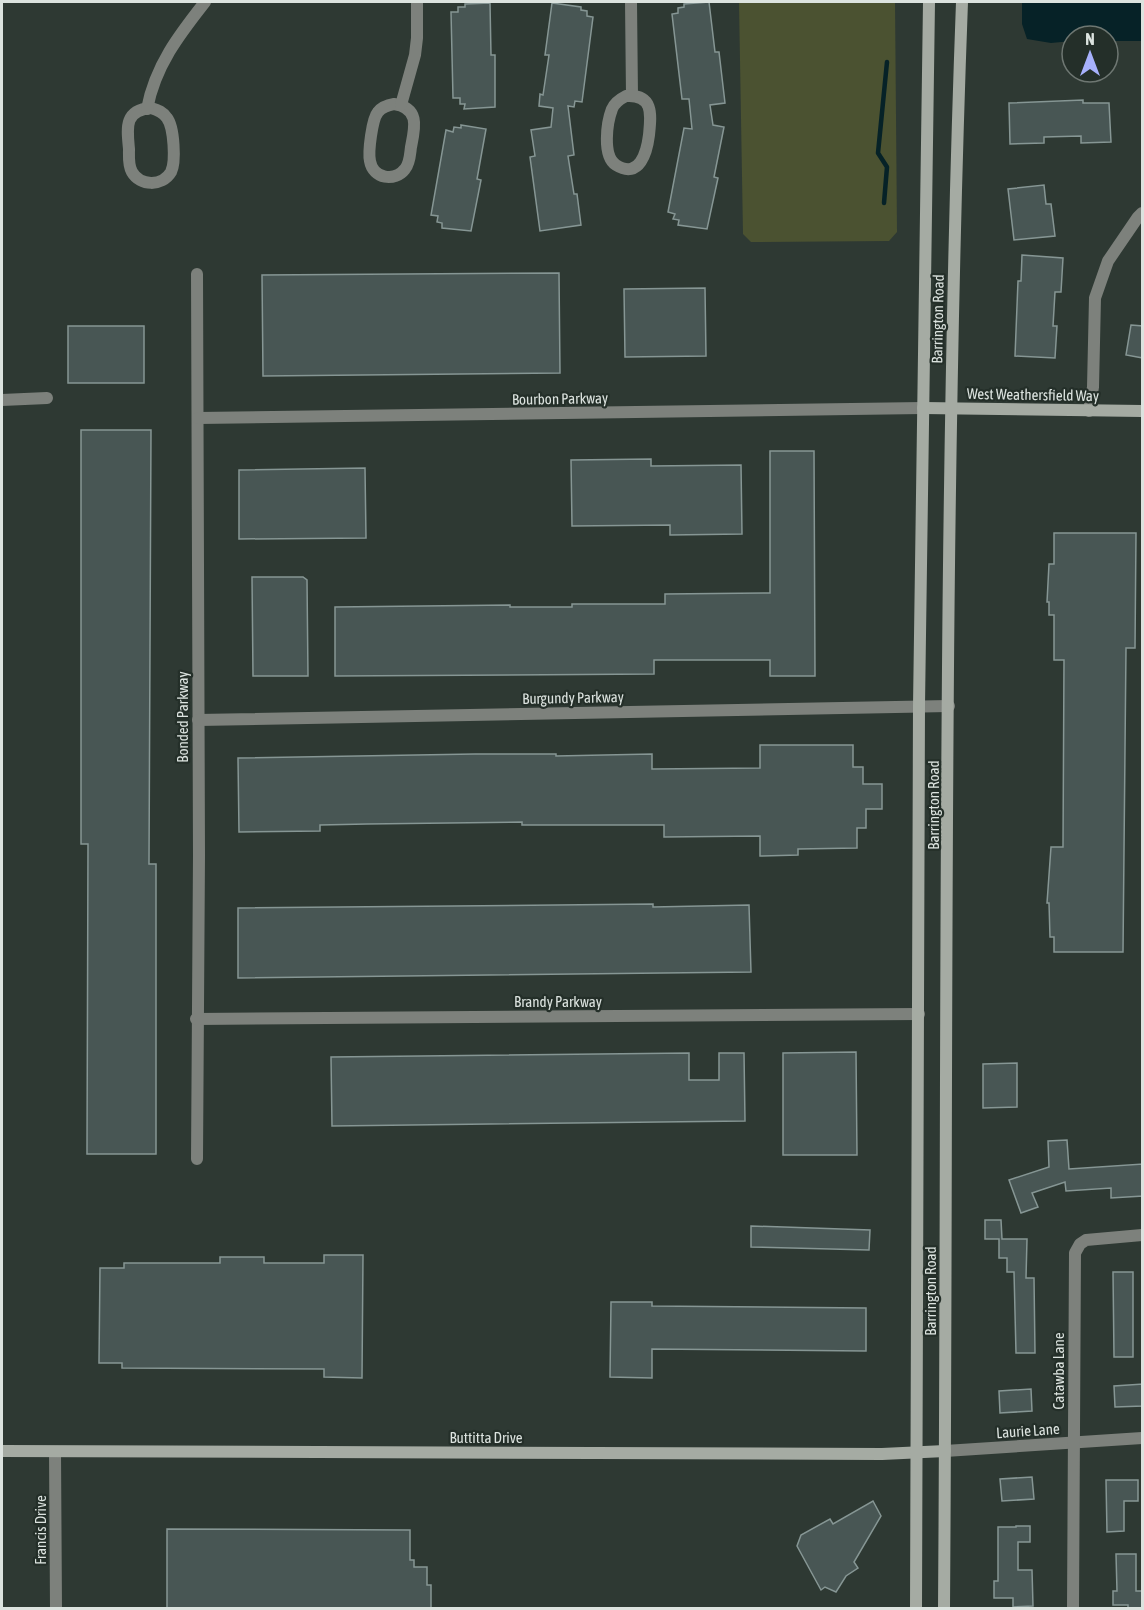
<svg xmlns="http://www.w3.org/2000/svg" width="1144" height="1610" font-family="'Asap Condensed',sans-serif">
  <rect width="100%" height="100%" fill="#2e3933"/>
  <!-- green -->
  <path fill="#4b5231" d="M 739,2 L 895,2 L 897,232 L 889,241 L 751,242 L 743,234 Z"/>
  <!-- water -->
  <path fill="#062227" d="M 1022,2 L 1142,2 L 1142,41 L 1108,41 L 1108,36 L 1072,36 L 1072,41 L 1051,43 L 1027,39 L 1022,24 Z"/>
  <g fill="none" stroke-linecap="round" stroke-linejoin="round">
    <!-- stream -->
    <path stroke="#062227" stroke-width="4.5" d="M 884,203 L 887,167 L 878,153 L 887,62"/>
  </g>
  <!-- building -->
  <g fill="#485654" stroke="#869694" stroke-width="1.5">
    <path d="M 709,2 L 715,52 L 719,52 L 725,103 L 710,105 L 713,125 L 724,127 L 714,177 L 718,178 L 707,229 L 678,225 L 679,220 L 673,219 L 675,214 L 668,212 L 684,128 L 692,129 L 689,99 L 682,99 L 672,14 L 678,13 L 678,8 L 684,7 L 684,4 Z"/>
    <path d="M 490,3 L 491,55 L 495,55 L 495,107 L 464,109 L 465,104 L 460,104 L 460,98 L 453,98 L 451,12 L 458,12 L 458,7 L 465,7 L 465,4 Z"/>
    <path d="M 552,3 L 581,7 L 581,10 L 587,11 L 587,16 L 593,17 L 582,102 L 575,101 L 574,107 L 568,106 L 574,155 L 568,156 L 574,194 L 577,194 L 581,225 L 540,231 L 530,157 L 535,156 L 531,130 L 551,127 L 553,108 L 539,106 L 540,94 L 543,95 L 549,55 L 545,55 Z"/>
    <path d="M 1083,100 L 1083,103 L 1109,103 L 1111,142 L 1081,143 L 1081,136 L 1044,137 L 1044,143 L 1010,144 L 1009,103 Z"/>
    <path d="M 461,125 L 486,129 L 477,179 L 481,180 L 471,231 L 442,228 L 442,223 L 437,222 L 438,216 L 431,215 L 446,130 L 453,132 L 454,127 L 461,128 Z"/>
    <path d="M 1044,185 L 1046,204 L 1051,204 L 1055,236 L 1014,240 L 1008,189 Z"/>
    <path d="M 1022,255 L 1063,258 L 1061,292 L 1055,292 L 1053,326 L 1057,326 L 1055,358 L 1015,356 L 1018,281 L 1021,281 Z"/>
    <path d="M 559,273 L 560,373 L 263,376 L 262,275 Z"/>
    <path d="M 705,288 L 706,356 L 625,357 L 624,289 Z"/>
    <path d="M 1131,325 L 1143,326 L 1143,358 L 1126,355 Z"/>
    <rect x="68" y="326" width="76" height="57"/>
    <path d="M 81,430 L 151,430 L 149,864 L 156,864 L 156,1154 L 87,1154 L 88,844 L 81,844 Z"/>
    <path d="M 770,451 L 814,451 L 815,676 L 770,676 L 770,660 L 654,660 L 654,674 L 335,676 L 335,607 L 510,605 L 510,607 L 572,607 L 572,604 L 665,604 L 665,594 L 770,593 Z"/>
    <path d="M 651,459 L 651,466 L 741,465 L 742,534 L 670,535 L 670,525 L 572,526 L 571,460 Z"/>
    <path d="M 365,468 L 366,538 L 239,539 L 239,470 Z"/>
    <path d="M 1054,533 L 1136,533 L 1135,648 L 1126,648 L 1123,952 L 1054,952 L 1054,937 L 1050,937 L 1049,903 L 1047,903 L 1051,847 L 1063,847 L 1064,660 L 1054,660 L 1054,615 L 1049,615 L 1049,602 L 1047,602 L 1049,564 L 1054,564 Z"/>
    <path d="M 252,577 L 303,577 L 307,580 L 308,676 L 253,676 Z"/>
    <path d="M 760,745 L 853,745 L 853,767 L 863,767 L 863,784 L 882,784 L 882,809 L 866,809 L 866,828 L 857,828 L 857,848 L 798,849 L 798,855 L 760,856 L 760,836 L 664,837 L 664,825 L 522,825 L 522,822 L 367,824 L 320,825 L 320,831 L 239,832 L 238,758 L 475,754 L 556,754 L 556,756 L 652,754 L 652,769 L 760,768 Z"/>
    <path d="M 653,904 L 653,907 L 749,905 L 751,972 L 238,978 L 238,908 Z"/>
    <path d="M 856,1052 L 857,1155 L 783,1155 L 783,1053 Z"/>
    <path d="M 689,1053 L 689,1080 L 719,1080 L 719,1053 L 744,1053 L 745,1121 L 332,1126 L 331,1057 Z"/>
    <path d="M 1017,1063 L 1017,1107 L 983,1108 L 983,1064 Z"/>
    <path d="M 1067,1140 L 1069,1169 L 1143,1164 L 1143,1196 L 1111,1198 L 1111,1188 L 1066,1191 L 1065,1182 L 1032,1193 L 1038,1207 L 1021,1213 L 1009,1180 L 1049,1167 L 1048,1141 Z"/>
    <path d="M 985,1220 L 1001,1220 L 1002,1239 L 1027,1239 L 1026,1278 L 1034,1278 L 1035,1353 L 1016,1353 L 1014,1272 L 1007,1272 L 1007,1258 L 999,1258 L 999,1239 L 985,1239 Z"/>
    <path d="M 751,1226 L 870,1230 L 869,1250 L 751,1247 Z"/>
    <path d="M 324,1255 L 363,1255 L 362,1378 L 324,1377 L 324,1369 L 122,1368 L 122,1363 L 99,1363 L 100,1268 L 124,1268 L 124,1263 L 220,1263 L 220,1257 L 264,1257 L 264,1263 L 324,1263 Z"/>
    <path d="M 1113,1272 L 1133,1272 L 1133,1357 L 1114,1357 Z"/>
    <path d="M 611,1302 L 652,1302 L 652,1306 L 866,1308 L 866,1351 L 652,1349 L 652,1378 L 610,1377 Z"/>
    <path d="M 1143,1384 L 1143,1406 L 1115,1407 L 1114,1386 Z"/>
    <path d="M 1031,1389 L 1032,1411 L 1000,1413 L 999,1391 Z"/>
    <path d="M 1032,1477 L 1034,1499 L 1002,1501 L 1000,1479 Z"/>
    <path d="M 1106,1480 L 1138,1480 L 1138,1501 L 1124,1501 L 1124,1531 L 1107,1532 Z"/>
    <path d="M 873,1501 L 881,1516 L 854,1562 L 858,1568 L 846,1576 L 836,1592 L 825,1587 L 821,1590 L 797,1546 L 801,1535 L 830,1519 L 833,1524 Z"/>
    <path d="M 1016,1526 L 1030,1526 L 1030,1542 L 1018,1542 L 1018,1570 L 1032,1570 L 1033,1606 L 1013,1607 L 1013,1598 L 994,1598 L 994,1581 L 998,1581 L 998,1527 L 1016,1527 Z"/>
    <path d="M 167,1529 L 410,1530 L 410,1560 L 414,1560 L 414,1567 L 427,1567 L 427,1585 L 431,1585 L 431,1608 L 167,1608 Z"/>
    <path d="M 1116,1554 L 1136,1554 L 1136,1591 L 1143,1591 L 1143,1608 L 1128,1608 L 1128,1605 L 1113,1605 L 1113,1591 L 1117,1591 Z"/>
  </g>
  <g fill="none" stroke-linecap="round" stroke-linejoin="round">
    <!-- street -->
    <g stroke="#7d817c" stroke-width="12">
      <path d="M 631,2 L 632,96"/>
      <path d="M 626,96 C 654,94 651,115 649,135 C 647,151 640,180 616,165 C 602,156 607,122 612,109 C 615,102 620,99 626,96 Z"/>
      <path d="M 394,104 C 420,108 415,127 411,147 C 410,154 410,163 405,169 C 395,182 373,179 370,161 C 368,152 372,119 378,112 C 382,107 388,105 394,104 Z"/>
      <path d="M 401,105 L 415,55 L 417,38 L 417,2"/>
      <path d="M 151,108 C 158,110 163,112 167,118 C 174,127 176,162 171,172 C 162,187 140,186 132,172 C 128,165 129,156 129,149 C 127,128 124,110 151,108 Z"/>
      <path d="M 147,109 C 155,66 179,35 205,2"/>
      <path d="M 197,274 L 199,855 L 197,1159"/>
      <path d="M 2,400 L 47,398"/>
      <path d="M 1089,411 L 1093,387 L 1095,298 L 1108,261 L 1138,217 L 1142,213"/>
      <path d="M 198,418 L 923,408"/>
      <path d="M 198,720 L 949,706"/>
      <path d="M 196,1019 L 919,1014"/>
      <path d="M 945,1451 L 1142,1438"/>
      <path d="M 55,1452 L 56,1608"/>
      <path d="M 1073,1608 L 1075,1253 L 1080,1244 L 1086,1240 L 1142,1235"/>
    </g>
    <!-- secondary -->
    <g stroke="#a5aba3" stroke-width="12">
      <path d="M 923,408 L 1142,411"/>
      <path d="M 2,1451 L 882,1454 L 945,1451"/>
      <path d="M 916,1608 L 919,706 L 929,2"/>
      <path d="M 944,1608 C 948,1073 942,537 962,2"/>
    </g>
  </g>
  <g text-anchor="middle" stroke-width="4.5" stroke-linejoin="round" paint-order="stroke">
    <!-- street labels -->
    <g font-size="15" fill="#dce3df" stroke="#242f29">
      <text transform="translate(938 319) rotate(-89)" y="5">Barrington Road</text>
      <text transform="translate(1033 395) rotate(1)" y="5">West Weathersfield Way</text>
      <text transform="translate(560 399) rotate(-1)" y="5">Bourbon Parkway</text>
      <text transform="translate(573 698) rotate(-1)" y="5">Burgundy Parkway</text>
      <text transform="translate(183 717) rotate(-90)" y="5">Bonded Parkway</text>
      <text transform="translate(934 805) rotate(-90)" y="5">Barrington Road</text>
      <text x="558" y="1007">Brandy Parkway</text>
      <text transform="translate(931 1291) rotate(-90)" y="5">Barrington Road</text>
      <text transform="translate(1059 1371) rotate(-90)" y="5">Catawba Lane</text>
      <text transform="translate(1028 1431) rotate(-4)" y="5">Laurie Lane</text>
      <text x="486" y="1443">Buttitta Drive</text>
      <text transform="translate(41 1530) rotate(-90)" y="5">Francis Drive</text>
    </g>
  </g>
  <!-- border -->
  <rect width="1144" height="1610" fill="none" stroke="#dce3df" stroke-width="6"/>
  <!-- north arrow -->
  <g transform="translate(1090 54)"><circle r="28" fill="#242f29" stroke="#6e7772" stroke-width="1.5"/>
  <path d="M0-4.5L10 22L0 15L-10 22Z" fill="#a7b1fc"/>
  <text y="-9" font-size="16" font-weight="bold" text-anchor="middle" fill="#dce3df">N</text>
  </g>
</svg>
